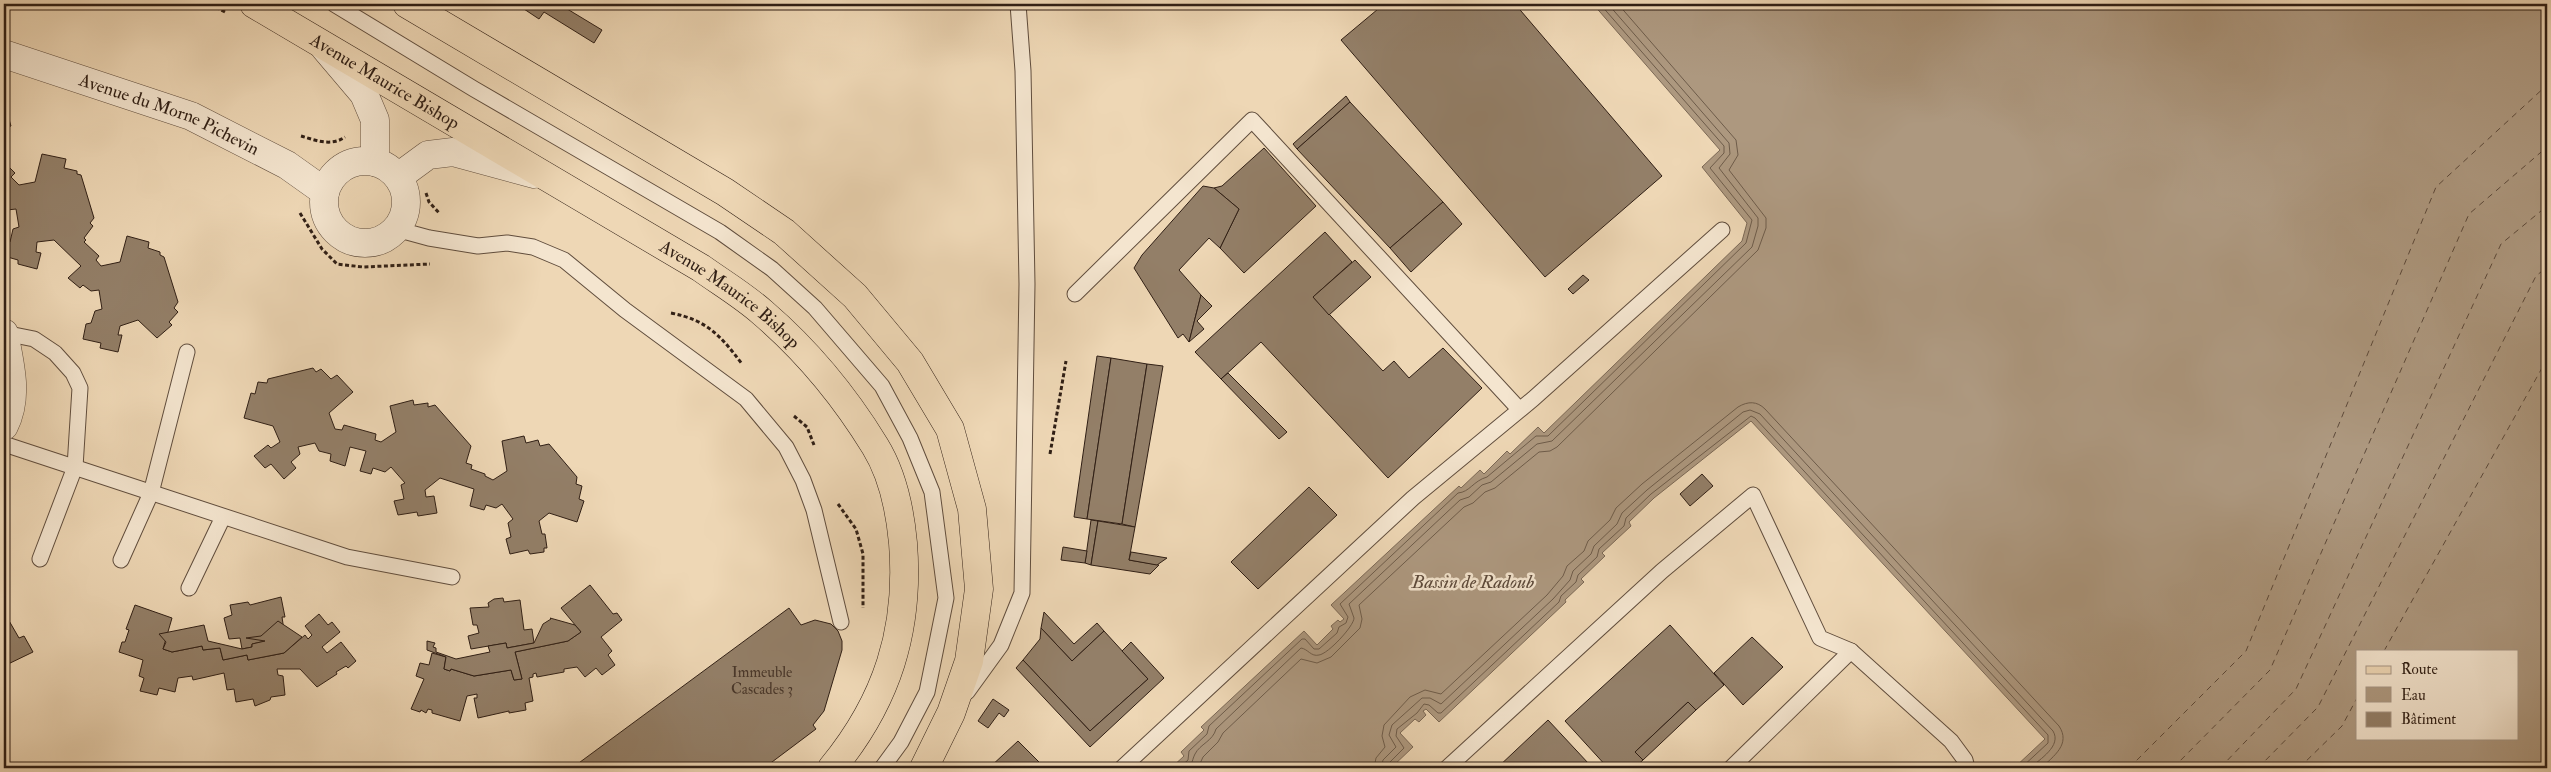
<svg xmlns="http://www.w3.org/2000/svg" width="2551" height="772" font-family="'IM FELL Double Pica',serif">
  <rect width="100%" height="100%" fill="#eed7b5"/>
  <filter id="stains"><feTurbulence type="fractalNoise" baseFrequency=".004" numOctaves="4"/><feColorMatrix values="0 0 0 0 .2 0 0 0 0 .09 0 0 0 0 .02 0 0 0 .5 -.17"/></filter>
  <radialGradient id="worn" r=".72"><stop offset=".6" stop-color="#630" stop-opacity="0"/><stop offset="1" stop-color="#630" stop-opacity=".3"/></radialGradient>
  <!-- water -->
  <path fill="#ad987f" stroke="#7b6855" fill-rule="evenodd" d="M 1593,4 L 2547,4 L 2547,768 L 2014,768 L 2045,739 L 1751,421 L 1654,498 L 1629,522 L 1631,526 L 1602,553 L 1605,556 L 1581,579 L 1584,582 L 1565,600 L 1566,602 L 1439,722 L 1426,709 L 1423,711 L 1426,715 L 1419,722 L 1415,719 L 1400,733 L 1413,747 L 1391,768 L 1171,768 L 1184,756 L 1181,752 L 1204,730 L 1201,727 L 1304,631 L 1317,645 L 1333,629 L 1331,626 L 1338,620 L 1340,622 L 1344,619 L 1331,605 L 1459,486 L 1461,488 L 1480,470 L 1484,474 L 1507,451 L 1510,454 L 1538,427 L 1544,433 L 1742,241 L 1747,223 L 1702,167 L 1720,150 ZM 2357,651 L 2517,651 L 2517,738 L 2357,738 Z"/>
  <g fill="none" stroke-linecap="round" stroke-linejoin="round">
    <!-- shore -->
    <g stroke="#6e5c4a" stroke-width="1">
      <path d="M 1179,768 L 1188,760 L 1189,751 L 1207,734 L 1209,726 L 1302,639 L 1305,639 L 1314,649 L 1319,649 L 1337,633 L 1339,627 L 1346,623 L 1348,617 L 1340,604 L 1458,493 C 1470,492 1473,481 1487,477 L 1536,436 L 1548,436 L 1746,243 L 1752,220 L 1710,168 L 1724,153 L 1724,146 L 1600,4"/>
      <path d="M 1188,768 C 1193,763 1192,760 1195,754 C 1200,744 1213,741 1216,729 L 1301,648 C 1308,649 1311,657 1319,655 C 1328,654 1354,626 1354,618 L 1349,604 L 1460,500 L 1469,497 L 1482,485 L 1491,482 L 1537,444 L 1552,441 L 1752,247 L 1758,226 L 1758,218 L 1719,168 L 1730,154 L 1729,143 L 1608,4"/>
      <path d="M 1198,768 L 1203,757 L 1218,742 L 1223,733 L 1301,659 L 1317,663 L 1331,657 L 1360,628 L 1362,619 L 1359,605 L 1464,507 L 1473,503 L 1485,492 L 1495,488 L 1539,452 L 1550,451 L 1557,447 L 1758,250 L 1766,228 L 1766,218 L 1729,170 L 1738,155 L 1736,140 L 1618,4"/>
      <path d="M 1374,768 L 1376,758 L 1385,747 L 1382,736 L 1384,725 L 1410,697 L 1425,690 L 1441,694 L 1547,595 L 1563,576 L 1567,566 L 1584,551 L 1588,541 L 1610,520 L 1616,508 L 1642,484 L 1738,407 C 1748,401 1757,401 1765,409 L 2059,726 C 2071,744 2054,756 2041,768"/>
      <path d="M 1381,768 L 1383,760 L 1396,747 L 1389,735 L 1392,725 L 1422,698 L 1430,698 L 1441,704 L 1553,599 L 1570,580 L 1573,571 L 1591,554 L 1594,546 L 1617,524 L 1622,513 L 1647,490 L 1743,412 L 1750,410 L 1760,414 L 2053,731 C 2062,746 2040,759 2030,768"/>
      <path d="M 1388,768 L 1389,763 L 1404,748 L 1396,736 L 1397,729 L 1417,713 L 1424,704 L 1429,705 L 1438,713 L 1441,713 L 1559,602 L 1561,596 L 1576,582 L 1578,575 L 1597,557 L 1599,549 L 1624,526 L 1626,518 L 1651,494 L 1751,416 L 1755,418 L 2048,735 L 2048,743 L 2021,768"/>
    </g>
    <!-- ferry -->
    <g stroke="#5c493a" stroke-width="1" stroke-dasharray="6 5" stroke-linecap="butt">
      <path d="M 2384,651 L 2547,359"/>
      <path d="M 2129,768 L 2246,651 L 2436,187 L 2547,85"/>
      <path d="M 2173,768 L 2270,670 L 2469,214 L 2547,147"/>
      <path d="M 2220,768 L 2296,689 L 2501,244 L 2547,206"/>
      <path d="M 2258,768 L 2318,707 L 2536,276 L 2547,267"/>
      <path d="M 2299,768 L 2342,726 L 2357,698"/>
    </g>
  </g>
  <!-- building -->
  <g fill="#937f68" stroke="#301f15">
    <path d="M 523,4 L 559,4 L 602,30 L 594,43 L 544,12 L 539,19 L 521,7 Z"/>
    <path d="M 1384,4 L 1515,4 L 1662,176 L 1545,277 L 1341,40 Z"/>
    <path d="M 1346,96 L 1350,102 L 1297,149 L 1293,144 Z"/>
    <path d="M 1350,102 L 1443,202 L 1390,248 L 1297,149 Z"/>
    <path d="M 4,103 L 11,126 L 4,128 Z"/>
    <path d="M 1264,148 L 1316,206 L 1244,273 L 1220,248 L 1239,209 L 1214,188 L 1222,186 Z"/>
    <path d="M 42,154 L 66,159 L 64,168 L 77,171 L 77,174 L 81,175 L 94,218 L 90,223 L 93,226 L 84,238 L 86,240 L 84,242 L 99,256 L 96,260 L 101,266 L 120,262 L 127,236 L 149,242 L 148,248 L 160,252 L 160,255 L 164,257 L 178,302 L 174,308 L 178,312 L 169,322 L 172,325 L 157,338 L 138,320 L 120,326 L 118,335 L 122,335 L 118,352 L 100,348 L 101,343 L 83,339 L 86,324 L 91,323 L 95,311 L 102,309 L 99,290 L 91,291 L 83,285 L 80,288 L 68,278 L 81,266 L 54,240 L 37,242 L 36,252 L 41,253 L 37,269 L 18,264 L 18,260 L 4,256 L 4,241 L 10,242 L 13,229 L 19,227 L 16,209 L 7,210 L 4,207 L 4,162 L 15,173 L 11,177 L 19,185 L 35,182 Z"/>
    <path d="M 1203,186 L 1214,188 L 1239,209 L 1220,248 L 1209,238 L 1179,270 L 1201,295 L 1189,342 L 1183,334 L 1178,338 L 1134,268 L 1142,255 Z"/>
    <path d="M 1443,202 L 1462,224 L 1411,272 L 1390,248 Z"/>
    <path d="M 1325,232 L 1352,262 L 1313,297 L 1383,371 L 1394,361 L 1409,378 L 1443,348 L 1482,388 L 1388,478 L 1261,342 L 1221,379 L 1195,352 Z"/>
    <path d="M 1355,260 L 1371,277 L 1329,315 L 1313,297 Z"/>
    <path d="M 1583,275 L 1589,280 L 1573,294 L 1568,289 Z"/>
    <path d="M 1201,295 L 1212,306 L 1197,321 L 1204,329 L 1189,342 Z"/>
    <path d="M 1097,356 L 1111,358 L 1087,519 L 1074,517 Z"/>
    <path d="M 1111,358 L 1147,364 L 1122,524 L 1087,519 Z"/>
    <path d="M 1147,364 L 1163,366 L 1135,527 L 1122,524 Z"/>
    <path d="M 313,368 L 316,372 L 321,369 L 331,379 L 337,375 L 353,392 L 329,413 L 335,429 L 342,430 L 344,425 L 376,434 L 375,440 L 381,442 L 396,432 L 390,406 L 413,400 L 414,405 L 428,403 L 428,407 L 435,405 L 471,446 L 466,463 L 472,465 L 471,469 L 485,474 L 485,476 L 493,480 L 507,471 L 502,441 L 524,436 L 526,443 L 538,440 L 540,446 L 549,444 L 577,477 L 576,484 L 582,486 L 579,499 L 584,501 L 577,522 L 549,513 L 539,521 L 542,534 L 545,534 L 547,548 L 544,548 L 544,552 L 530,554 L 528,550 L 510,554 L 506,539 L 511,537 L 508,523 L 513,519 L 502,504 L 496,508 L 486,505 L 484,510 L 470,506 L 474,489 L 440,478 L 425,490 L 426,497 L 434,496 L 437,513 L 418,516 L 417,512 L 398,515 L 394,501 L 404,499 L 401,485 L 405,483 L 391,467 L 385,472 L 373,468 L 371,474 L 360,471 L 366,451 L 350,447 L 345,466 L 330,461 L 331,454 L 319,451 L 315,443 L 298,447 L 300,454 L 291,462 L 296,468 L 284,479 L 271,464 L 265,468 L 254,456 L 268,445 L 271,448 L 280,442 L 273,426 L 244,418 L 251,393 L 255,394 L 258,382 L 267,383 L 268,379 Z"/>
    <path d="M 1228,373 L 1287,432 L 1279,439 L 1221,379 Z"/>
    <path d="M 1702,474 L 1713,486 L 1690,506 L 1680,494 Z"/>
    <path d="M 1309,487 L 1337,515 L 1258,589 L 1231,562 Z"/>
    <path d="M 1091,520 L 1098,521 L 1091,565 L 1085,563 Z"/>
    <path d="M 1098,521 L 1135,527 L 1129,560 L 1159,565 L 1150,574 L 1091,565 Z"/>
    <path d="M 1063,547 L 1087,551 L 1085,563 L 1061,560 Z"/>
    <path d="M 1131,552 L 1167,558 L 1157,565 L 1129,560 Z"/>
    <path d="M 590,585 L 613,614 L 617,613 L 622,620 L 601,637 L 612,651 L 608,655 L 615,665 L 602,675 L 596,668 L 585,677 L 577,667 L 564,669 L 564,672 L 537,677 L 536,673 L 533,674 L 533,677 L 529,678 L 533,701 L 525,703 L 526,710 L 509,713 L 509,711 L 478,718 L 474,698 L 477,698 L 477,694 L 467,696 L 460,721 L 432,713 L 432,710 L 428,709 L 426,713 L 421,710 L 420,712 L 411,709 L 424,679 L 416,676 L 420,663 L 429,665 L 432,653 L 446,657 L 444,669 L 450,671 L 451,669 L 474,676 L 511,670 L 514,680 L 522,679 L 515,652 L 568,641 L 581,632 L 561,608 Z"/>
    <path d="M 281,597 L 285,617 L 282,617 L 285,637 L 252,644 L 252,647 L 242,649 L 240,638 L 229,639 L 224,618 L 232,615 L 230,605 L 248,602 L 250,605 Z"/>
    <path d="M 503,598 L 504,602 L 520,600 L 524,630 L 532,629 L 534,643 L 507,648 L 506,643 L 471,649 L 468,636 L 479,633 L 477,625 L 473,625 L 470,608 L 489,607 L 488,603 L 494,599 Z"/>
    <path d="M 135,605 L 172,618 L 163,649 L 172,652 L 202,646 L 203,650 L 220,648 L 223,660 L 247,655 L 248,660 L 284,653 L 305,635 L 308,639 L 312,635 L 305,626 L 319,614 L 328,625 L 332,622 L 340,632 L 322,647 L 327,653 L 341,642 L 356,661 L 348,668 L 346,666 L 336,672 L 337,674 L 317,687 L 300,669 L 277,669 L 278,675 L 283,676 L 285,695 L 271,697 L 270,700 L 255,706 L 253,699 L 236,702 L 234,689 L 227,690 L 224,673 L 193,680 L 192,676 L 178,678 L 175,692 L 159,688 L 157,695 L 140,691 L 144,678 L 139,676 L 143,660 L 119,652 L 122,642 L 125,642 L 129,630 L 126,629 Z"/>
    <path d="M 789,608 L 801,625 L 815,620 L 831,624 L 838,631 L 842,641 L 842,650 L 824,711 L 813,725 L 816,729 L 764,768 L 572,768 Z"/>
    <path d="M 1044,612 L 1074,644 L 1097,623 L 1104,631 L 1072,661 L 1041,628 Z"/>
    <path d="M 550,618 L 575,625 L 581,632 L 568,641 L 515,652 L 522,679 L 514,680 L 511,670 L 474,676 L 451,669 L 450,671 L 444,669 L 446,657 L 427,650 L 427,641 L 435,643 L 433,647 L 436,648 L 436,652 L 456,659 L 490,652 L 488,646 L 506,643 L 507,648 L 534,643 L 543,624 L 551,619 Z"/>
    <path d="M 8,619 L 19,638 L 24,636 L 33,652 L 4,666 L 4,622 Z"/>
    <path d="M 278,621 L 302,637 L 284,653 L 248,660 L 247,655 L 223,660 L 220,648 L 203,650 L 202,646 L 172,652 L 163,649 L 166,642 L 159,634 L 204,625 L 208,641 L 242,649 L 252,647 L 252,644 L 265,641 L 246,638 L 261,636 Z"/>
    <path d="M 1670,625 L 1724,685 L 1696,710 L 1688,702 L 1635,752 L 1643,760 L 1634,768 L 1608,768 L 1565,721 Z"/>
    <path d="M 1041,628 L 1072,661 L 1104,631 L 1148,679 L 1090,731 L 1023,660 L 1040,639 Z"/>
    <path d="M 1752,637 L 1783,667 L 1743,705 L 1714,673 Z"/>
    <path d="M 1131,642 L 1164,678 L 1090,747 L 1016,668 L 1023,660 L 1090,731 L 1148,679 L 1122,651 Z"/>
    <path d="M 993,699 L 1009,710 L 1004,717 L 999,713 L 988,728 L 978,721 Z"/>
    <path d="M 1688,702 L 1696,710 L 1643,760 L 1635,752 Z"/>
    <path d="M 1548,720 L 1589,764 L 1585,768 L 1497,768 Z"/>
    <path d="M 1018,741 L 1045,768 L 989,768 Z"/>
  </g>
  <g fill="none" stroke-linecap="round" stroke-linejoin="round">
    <defs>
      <g id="service">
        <path d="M 334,4 L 474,89 L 720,232 L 772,269 L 815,308 L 882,386 L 910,438 L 932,492 L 946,598 L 927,692 L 901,742 L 882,768"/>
        <path d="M 396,229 L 429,238 L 478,246 L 507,243 L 533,247 L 564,260 L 625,310 L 746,399 L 786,447 L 803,480 L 814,510 L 841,622"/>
        <path d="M 1075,294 L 1252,120 L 1519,409"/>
        <path d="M 4,333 L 34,339 L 55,353 L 73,373 L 80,388 L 75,467 L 40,559"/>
        <path d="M 4,444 L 347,557 L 452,577"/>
        <path d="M 121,560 L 151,493 L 187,352"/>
        <path d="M 189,588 L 223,517"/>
        <path d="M 967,692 L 1001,645 L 1022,593 L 1027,284 L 1023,71 L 1018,4"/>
        <path d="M 1122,768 L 1413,498 L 1533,399 L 1722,230"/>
        <path d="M 1447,768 L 1662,571 L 1753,495 L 1820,638 L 1851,651 L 1951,741 L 1965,760 L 1967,768"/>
        <path d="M 1731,768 L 1851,651"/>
      </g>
      <g id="minor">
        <path d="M 325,48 L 364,94 L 375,120 L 375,162"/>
        <path id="s1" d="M 4,54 L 191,116 L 287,165 L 325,192"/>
        <circle cx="365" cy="202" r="41"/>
        <path d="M 398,177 L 428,155 L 453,152 L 534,174"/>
        <path d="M 4,333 C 10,364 19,397 4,426"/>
      </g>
      <g id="primary">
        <path id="s2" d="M 254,4 L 701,268 C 722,283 744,296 763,313 C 806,350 845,397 875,446 C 893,475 900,510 903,543 C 910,630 887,701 832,768"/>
        <path d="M 407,4 L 725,192 L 784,232 L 855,296 L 910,362 L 950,429 L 972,509 L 979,589 L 969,661 L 951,713 L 924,768"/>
      </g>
    </defs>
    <!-- service casing -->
    <use href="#service" stroke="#604d3d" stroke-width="17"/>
    <!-- minor casing -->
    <use href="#minor" stroke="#604d3d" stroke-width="29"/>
    <!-- primary casing -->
    <use href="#primary" stroke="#301f15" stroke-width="29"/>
    <!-- path -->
    <g stroke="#301f15" stroke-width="3" stroke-dasharray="4 2.5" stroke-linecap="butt">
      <path d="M 210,4 L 225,12"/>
      <path d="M 301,136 C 315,140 331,147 345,137"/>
      <path d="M 426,193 L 429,202 L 440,214"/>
      <path d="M 300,213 L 322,249 L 337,264 L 363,267 L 430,264"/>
      <path d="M 671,313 C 707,320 721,336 742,364"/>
      <path d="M 794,416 L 807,427 L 814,445"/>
      <path d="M 1050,454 L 1066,361"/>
      <path d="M 838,504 L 856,529 L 863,554 L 863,608"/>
    </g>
    <!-- service -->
    <use href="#service" stroke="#f4e5cf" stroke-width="15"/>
    <!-- minor -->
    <use href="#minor" stroke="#f4e5cf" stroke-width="28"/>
    <!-- primary -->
    <use href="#primary" stroke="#eed7b5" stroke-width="28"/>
  </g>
  <g text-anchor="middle" stroke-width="5" stroke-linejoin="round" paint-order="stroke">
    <!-- number labels -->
    <g font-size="15" fill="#49372a">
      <text x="762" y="677">Immeuble<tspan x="762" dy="17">Cascades 3</tspan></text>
    </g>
    <!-- street labels -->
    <g font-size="18" fill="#301f15" stroke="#f4e5cf">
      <text dy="6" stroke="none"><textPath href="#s2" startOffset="152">Avenue Maurice Bishop</textPath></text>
      <text dy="6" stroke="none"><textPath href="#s1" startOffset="176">Avenue du Morne Pichevin</textPath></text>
      <text dy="6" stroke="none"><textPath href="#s2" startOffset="558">Avenue Maurice Bishop</textPath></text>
    </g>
    <!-- water labels -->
    <g font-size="19" font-style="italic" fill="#5c493a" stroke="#f4e5cf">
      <text x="1473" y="588">Bassin de Radoub</text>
    </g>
  </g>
  <!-- margin -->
  <rect width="2551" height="772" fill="none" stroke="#eed7b5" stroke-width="20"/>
  <rect x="5" y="5" width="2541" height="762" fill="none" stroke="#301f15" stroke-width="2.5"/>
  <rect x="10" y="10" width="2531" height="752" fill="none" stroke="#301f15"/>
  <!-- legend -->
  <rect x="2356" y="650" width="162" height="90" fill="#f4e5cf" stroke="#a69685"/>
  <rect x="2366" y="666" width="25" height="8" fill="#eed7b5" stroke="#a69685"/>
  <text x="2401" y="674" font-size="15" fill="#301f15">Route</text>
  <rect x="2366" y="687" width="25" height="15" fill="#ad987f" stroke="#a69685"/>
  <text x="2401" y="700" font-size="15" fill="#301f15">Eau</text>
  <rect x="2366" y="712" width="25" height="15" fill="#937f68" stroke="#a69685"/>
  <text x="2401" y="724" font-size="15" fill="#301f15">Bâtiment</text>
  <rect width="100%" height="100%" filter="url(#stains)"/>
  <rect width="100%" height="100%" fill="url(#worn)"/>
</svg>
